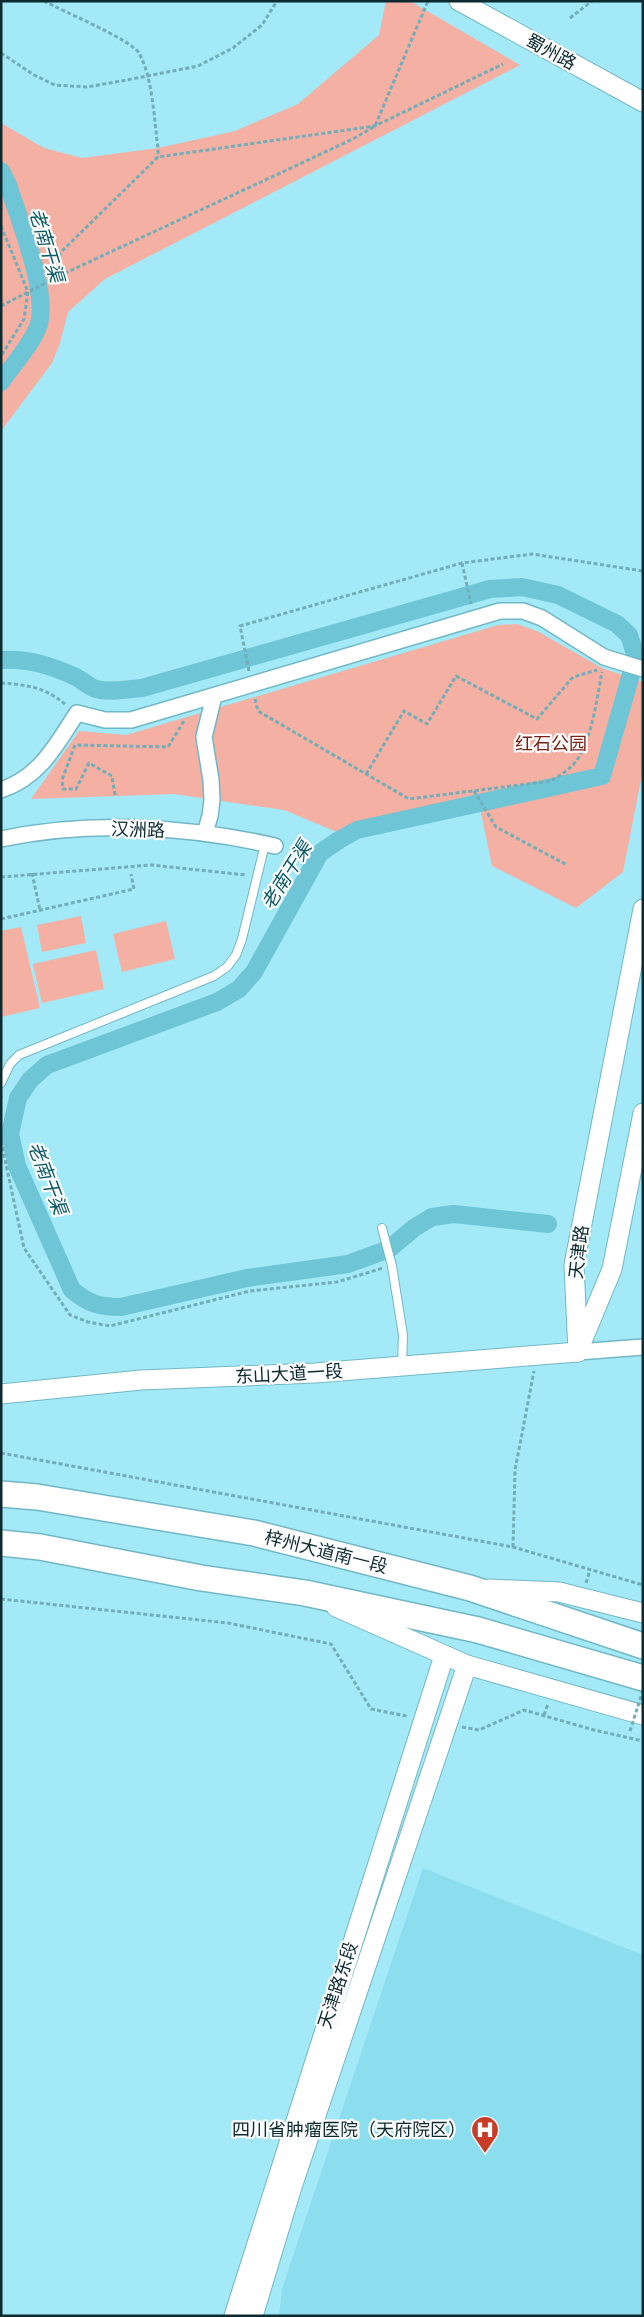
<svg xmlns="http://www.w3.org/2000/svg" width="644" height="2317" font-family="'Roboto Condensed','Noto Sans SC',sans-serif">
  <rect width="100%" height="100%" fill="#a3e9f7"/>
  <!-- built -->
  <path fill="#8cdeee" d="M 423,1868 L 643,1955 L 643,2316 L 279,2316 L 282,2289 Z"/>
  <!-- green -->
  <g fill="#f4b0a3">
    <path d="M 386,1 L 410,1 L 520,65 L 105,279 L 68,312 L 60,343 L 52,363 L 1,431 L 1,123 L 44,148 L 82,158 L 158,148 L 235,131 L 298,104 L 379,35 Z"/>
    <path d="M 517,624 L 537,631 L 602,668 L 643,682 L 643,769 L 623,872 L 576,908 L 492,866 L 478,798 L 337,832 L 284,810 L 174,794 L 31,799 L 79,731 L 126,735 L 498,625 Z"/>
    <path d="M 81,916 L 86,943 L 42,952 L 37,925 Z"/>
    <path d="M 166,921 L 175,959 L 122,972 L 113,934 Z"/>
    <path d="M 21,927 L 40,1008 L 1,1017 L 1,931 Z"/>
    <path d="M 96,950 L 104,989 L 42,1003 L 33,964 Z"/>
  </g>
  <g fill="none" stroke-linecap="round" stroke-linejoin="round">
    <!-- canal -->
    <g stroke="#6dc5d6" stroke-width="18">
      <path d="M 1,171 L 8,185 C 19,219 50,295 38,327 C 30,347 13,364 1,382"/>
      <path d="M 1,660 C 28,658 52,666 76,677 C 82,680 89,687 96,689 C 110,693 127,689 142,688 L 490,589 L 522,587 L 558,595 L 617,624 L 629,635 L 636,657 L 602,776 L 357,830 L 339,840 L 320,853 L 254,972 L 239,989 L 217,1002 L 47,1065 L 30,1080 L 18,1098 L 10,1134 L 17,1166 L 72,1290 C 89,1304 100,1307 121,1307 L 247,1278 L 348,1264 L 389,1249 L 414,1228 L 432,1217 L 454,1214 L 548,1224"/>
    </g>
    <defs>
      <g id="service">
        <path d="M 1,1083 L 10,1064 L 19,1055 L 214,976 L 227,967 L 236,955 L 242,939 L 265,844"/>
        <path d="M 382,1228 L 392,1266 L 403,1335 L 402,1366"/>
      </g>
      <g id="minor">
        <path d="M 1,790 C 40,777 56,745 77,713 L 105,720 L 131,720 L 500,611 L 523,611 L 542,618 L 604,657 L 643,669"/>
        <path d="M 205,833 L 210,816 L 212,800 L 211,780 L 204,737 L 214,696"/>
        <path d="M 1,839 C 90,820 187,826 275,846"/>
        <path d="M 578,1352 L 643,1347"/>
      </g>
      <g id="tertiary">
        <path d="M 459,1 L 643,102"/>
        <path d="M 580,1346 L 612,1269 L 643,1113"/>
        <path d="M 578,1352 L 574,1265 L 643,909"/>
        <path d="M 1,1394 L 141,1380 L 315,1373 L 578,1352"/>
        <path d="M 489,1589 L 559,1592 L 643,1613"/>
        <path d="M 336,1607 L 467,1665 L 643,1715"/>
        <path d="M 234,2316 L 444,1656"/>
        <path d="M 253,2316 L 291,2190 L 467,1665"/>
      </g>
      <g id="trunk">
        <path d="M 1,1494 L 37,1497 L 254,1533 L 470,1588 L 643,1646"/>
        <path d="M 1,1543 L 40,1547 L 201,1578 L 305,1593 L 478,1630 L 643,1678"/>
      </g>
    </defs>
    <!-- service casing -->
    <use href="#service" stroke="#72b7c5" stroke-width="10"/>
    <!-- minor casing -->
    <use href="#minor" stroke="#72b7c5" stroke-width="18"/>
    <!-- tertiary casing -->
    <use href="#tertiary" stroke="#72b7c5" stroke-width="21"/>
    <!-- trunk casing -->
    <use href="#trunk" stroke="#72b7c5" stroke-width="28"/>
    <!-- path -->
    <g stroke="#73adb8" stroke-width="3" stroke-dasharray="4 2.5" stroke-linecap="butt">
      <path d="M 44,1 C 62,11 130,39 139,53 C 153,78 154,120 158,148 L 158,157"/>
      <path d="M 570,18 L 592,1"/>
      <path d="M 1,53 L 34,75 L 55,85 L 87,87 L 121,81 L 198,66 L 233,48 L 262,25 L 277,1"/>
      <path d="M 1,226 L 28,292 L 24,319 L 1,356"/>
      <path d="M 59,276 L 60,253 L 158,157 L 375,126 L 503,64"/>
      <path d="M 1,306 L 59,276 L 353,139 L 375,126 L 428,1"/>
      <path d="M 462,563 L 471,604"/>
      <path d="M 249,671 L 240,626 L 462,563 L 532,554 L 643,571"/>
      <path d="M 1,683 C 28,685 44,687 65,704"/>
      <path d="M 255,699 L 258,711 L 409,799 L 551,781 C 561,775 574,767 580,755 C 593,731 597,698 602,672"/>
      <path d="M 366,774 L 404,711 L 427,724 L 456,676 L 537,719 L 573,677 L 597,670"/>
      <path d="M 474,791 L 496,827 L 567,865"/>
      <path d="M 115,795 L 112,776 L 89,763 L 76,789 L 63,789 L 62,780 L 75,745 L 168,747 L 184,721"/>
      <path d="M 32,873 L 40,910"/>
      <path d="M 1,877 L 151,865 L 246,875"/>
      <path d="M 1,919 L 134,889 L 131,874"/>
      <path d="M 1,1141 L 24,1248 L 70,1315 L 88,1322 L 110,1326 L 250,1291 L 337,1282 L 383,1268"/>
      <path d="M 1,1453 L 513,1547 L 643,1585"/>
      <path d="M 513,1547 L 515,1470 L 534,1371"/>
      <path d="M 586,1583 L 590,1570"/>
      <path d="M 1,1599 L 228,1623 L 331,1644 L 371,1709 L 407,1716"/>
      <path d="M 544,1715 L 548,1704"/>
      <path d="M 462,1727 L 479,1730 L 524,1710 L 594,1730 L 643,1741"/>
    </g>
    <!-- service -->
    <use href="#service" stroke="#fff" stroke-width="8"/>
    <!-- minor -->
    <use href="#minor" stroke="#fff" stroke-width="15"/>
    <!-- tertiary -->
    <use href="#tertiary" stroke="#fff" stroke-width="19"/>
    <!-- trunk -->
    <use href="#trunk" stroke="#fff" stroke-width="25"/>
    <!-- path-bridge -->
    <path stroke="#73adb8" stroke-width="3" stroke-dasharray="4 2.5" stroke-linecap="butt" d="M 630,1731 L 643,1690"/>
  </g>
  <!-- icons -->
  <defs>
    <symbol id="hospital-pin" viewBox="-11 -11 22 30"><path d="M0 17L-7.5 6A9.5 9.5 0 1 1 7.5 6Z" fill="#c93d28" stroke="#fdfdfd"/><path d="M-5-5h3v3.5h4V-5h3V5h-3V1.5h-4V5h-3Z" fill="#fff"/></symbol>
  </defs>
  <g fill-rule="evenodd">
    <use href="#hospital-pin" x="469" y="2114" width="32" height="43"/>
  </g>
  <g text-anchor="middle" stroke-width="4.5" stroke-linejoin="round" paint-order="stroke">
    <!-- street labels -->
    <g font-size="18" fill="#0c2a2f" stroke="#fdfdfd">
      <text transform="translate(551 52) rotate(29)" y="6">蜀州路</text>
      <text transform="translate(138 830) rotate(2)" y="6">汉洲路</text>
      <text transform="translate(579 1252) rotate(-83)" y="6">天津路</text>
      <text transform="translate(289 1374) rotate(-3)" y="6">东山大道一段</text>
      <text transform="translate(326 1552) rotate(14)" y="6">梓州大道南一段</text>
      <text transform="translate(338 1985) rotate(-72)" y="6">天津路东段</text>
    </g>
    <!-- park labels -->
    <g font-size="18" fill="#762316" stroke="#fdfdfd">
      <text x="551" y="750">红石公园</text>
    </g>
    <!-- poi labels -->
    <g font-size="18" fill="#0c2a2f" stroke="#fdfdfd" text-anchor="end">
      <text x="466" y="2136">四川省肿瘤医院（天府院区）</text>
    </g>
    <!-- water labels -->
    <g font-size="19" font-style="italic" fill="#0c5a66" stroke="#fdfdfd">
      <text transform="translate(47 245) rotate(73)" y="7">老南干渠</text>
      <text transform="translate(286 875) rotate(-58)" y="7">老南干渠</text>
      <text transform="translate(48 1178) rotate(69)" y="7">老南干渠</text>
    </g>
  </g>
  <!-- border -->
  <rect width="644" height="2317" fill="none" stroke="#0c2a2f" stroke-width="5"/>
</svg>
